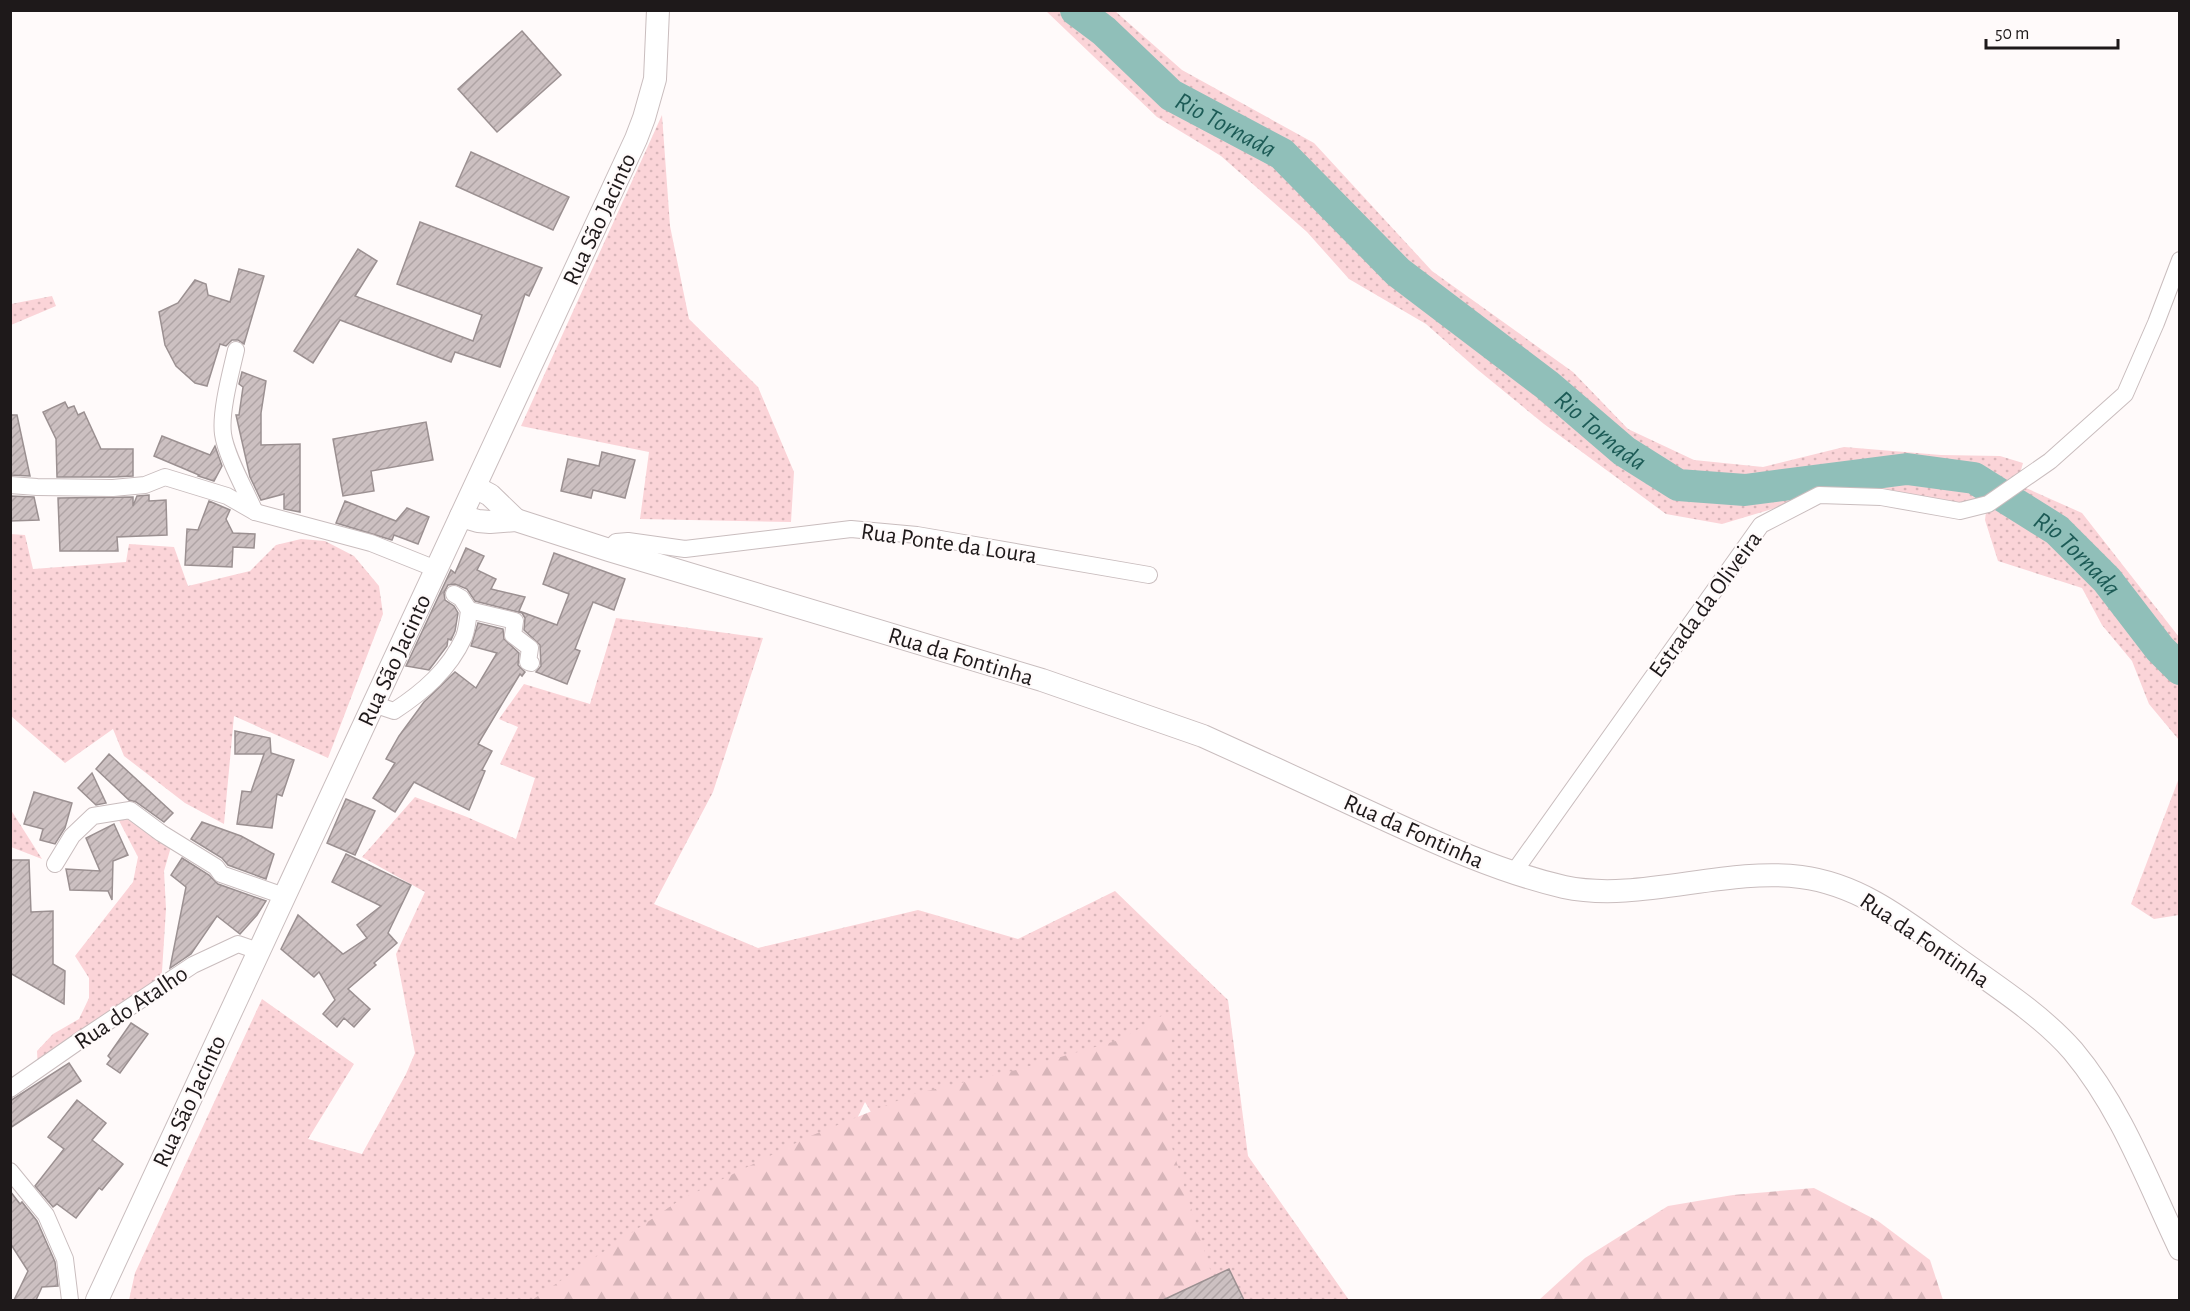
<svg xmlns="http://www.w3.org/2000/svg" width="2190" height="1311" font-family="'Alegreya Sans',sans-serif">
  <defs>
    <pattern id="grass-dots" width="8" height="8" patternUnits="userSpaceOnUse" patternTransform="scale(1.5)"><rect width="8" height="8" fill="#fbd4d8"/><path d="M2 2h.1M6 6h.1" fill="none" stroke="#d7b5b9" stroke-width="1.8" stroke-linecap="round"/></pattern>
    <pattern id="forest-firs" width="22" height="20" patternUnits="userSpaceOnUse" patternTransform="scale(1.5)"><rect width="22" height="20" fill="#fbd4d8"/><path d="M5 1l3.5 6h-7zM16 11l3.5 6h-7z" fill="#d7b5b9"/></pattern>
    <pattern id="building-hatch" width="6" height="6" patternUnits="userSpaceOnUse" patternTransform="scale(1.5)"><rect width="6" height="6" fill="#ccc0c1"/><path d="M-1 1l2-2M0 6l6-6M5 7l2-2" fill="none" stroke="#afa4a5"/></pattern>
  </defs>
  <rect width="100%" height="100%" fill="#fffafa"/>
  <!-- grass -->
  <g fill="url(#grass-dots)">
    <path d="M 1046,11 L 1115,11 L 1182,70 L 1314,143 L 1432,271 L 1573,372 L 1628,429 L 1694,460 L 1763,467 L 1844,447 L 1941,455 L 2000,456 L 2023,463 L 2017,484 L 2082,513 L 2179,637 L 2179,740 L 2149,704 L 2132,661 L 2102,625 L 2082,588 L 1998,561 L 1985,520 L 1987,504 L 1819,495 L 1722,524 L 1666,514 L 1544,424 L 1478,370 L 1426,324 L 1349,279 L 1307,232 L 1221,156 L 1157,117 Z"/>
    <path d="M 662,115 L 670,226 L 689,319 L 758,387 L 794,472 L 791,522 L 640,519 L 649,452 L 521,426 Z"/>
    <path d="M 52,296 L 56,306 L 11,325 L 11,304 Z"/>
    <path d="M 10,534 L 25,535 L 33,569 L 126,562 L 129,544 L 174,547 L 188,586 L 250,571 L 276,545 L 301,539 L 325,541 L 354,556 L 379,586 L 383,614 L 328,758 L 234,716 L 224,824 L 185,803 L 124,756 L 113,729 L 65,763 L 11,716 Z"/>
    <path d="M 616,618 L 763,638 L 713,792 L 654,904 L 758,948 L 918,910 L 1018,939 L 1115,891 L 1228,1000 L 1248,1156 L 1349,1300 L 983,1300 L 865,1102 L 803,1231 L 558,1300 L 129,1300 L 135,1273 L 262,999 L 354,1064 L 308,1139 L 362,1154 L 406,1074 L 415,1053 L 396,954 L 425,892 L 362,857 L 415,797 L 467,817 L 516,839 L 535,778 L 500,764 L 518,727 L 499,719 L 524,684 L 590,704 Z"/>
    <path d="M 2179,778 L 2179,915 L 2154,919 L 2131,904 Z"/>
    <path d="M 11,810 L 42,859 L 11,847 Z"/>
    <path d="M 130,810 L 173,840 L 164,871 L 166,909 L 161,987 L 38,1069 L 37,1051 L 53,1034 L 79,1019 L 89,998 L 89,978 L 75,956 L 133,882 L 138,857 L 115,813 Z"/>
  </g>
  <!-- forest -->
  <g fill="url(#forest-firs)">
    <path d="M 1172,1010 L 1170,1141 L 1215,1285 L 1225,1300 L 532,1300 L 680,1200 L 808,1137 L 914,1094 L 1016,1070 L 1119,1040 Z"/>
    <path d="M 1814,1188 L 1878,1221 L 1930,1260 L 1943,1300 L 1539,1300 L 1585,1258 L 1668,1206 L 1733,1195 Z"/>
  </g>
  <g fill="none" stroke-linecap="round" stroke-linejoin="round">
    <!-- river -->
    <path stroke="#90bfb9" stroke-width="32" id="s1" d="M 1076,10 L 1104,31 L 1171,95 L 1282,154 L 1398,272 L 1547,385 L 1624,451 L 1678,485 L 1745,490 L 1907,469 L 1974,478 L 2057,530 L 2107,580 L 2160,649 L 2180,669"/>
  </g>
  <!-- building -->
  <g fill="url(#building-hatch)" stroke="#9b9091" stroke-width="1.5">
    <path d="M 522,31 L 561,75 L 497,132 L 458,89 Z"/>
    <path d="M 471,152 L 569,197 L 553,230 L 456,186 Z"/>
    <path d="M 420,222 L 542,268 L 529,296 L 525,294 L 500,367 L 455,352 L 451,362 L 340,320 L 313,363 L 294,351 L 358,249 L 377,261 L 355,296 L 473,341 L 482,315 L 397,284 Z"/>
    <path d="M 239,269 L 264,276 L 244,344 L 238,340 L 232,340 L 226,346 L 220,344 L 207,386 L 195,383 L 176,366 L 165,345 L 159,312 L 178,303 L 195,280 L 206,284 L 208,295 L 230,302 Z"/>
    <path d="M 242,372 L 266,381 L 261,413 L 261,445 L 300,444 L 300,512 L 284,509 L 284,494 L 261,500 L 250,477 L 236,415 L 239,415 L 243,387 L 239,384 Z"/>
    <path d="M 65,402 L 68,408 L 74,406 L 78,415 L 84,412 L 101,449 L 133,449 L 133,476 L 113,477 L 57,477 L 56,439 L 43,412 Z"/>
    <path d="M 10,415 L 17,415 L 30,476 L 10,475 Z"/>
    <path d="M 426,422 L 433,460 L 371,471 L 374,491 L 343,496 L 333,439 Z"/>
    <path d="M 162,436 L 210,455 L 215,446 L 222,466 L 214,481 L 198,476 L 199,475 L 154,456 Z"/>
    <path d="M 602,452 L 635,460 L 625,498 L 593,490 L 591,498 L 561,491 L 568,459 L 599,466 Z"/>
    <path d="M 149,495 L 149,501 L 166,500 L 167,535 L 117,537 L 118,551 L 60,551 L 58,498 L 133,497 L 133,506 L 137,496 Z"/>
    <path d="M 10,496 L 34,497 L 39,520 L 10,521 Z"/>
    <path d="M 209,501 L 230,510 L 226,519 L 233,533 L 255,534 L 254,548 L 233,547 L 232,567 L 185,565 L 187,529 L 198,530 Z"/>
    <path d="M 345,501 L 396,521 L 407,508 L 429,517 L 418,544 L 394,535 L 392,540 L 336,523 Z"/>
    <path d="M 466,548 L 484,556 L 477,570 L 496,579 L 491,589 L 525,597 L 519,611 L 557,625 L 569,594 L 543,584 L 554,553 L 625,579 L 614,610 L 593,602 L 575,649 L 580,651 L 567,684 L 536,672 L 541,666 L 540,645 L 524,630 L 525,618 L 522,613 L 475,601 L 467,589 L 455,584 L 448,585 L 444,593 L 445,600 L 454,606 L 458,613 L 455,631 L 451,640 L 448,639 L 447,646 L 429,670 L 406,666 L 451,570 L 455,573 Z"/>
    <path d="M 478,623 L 503,629 L 504,639 L 519,653 L 518,665 L 525,672 L 522,676 L 520,674 L 478,744 L 492,751 L 482,770 L 485,771 L 469,810 L 414,782 L 395,812 L 373,798 L 395,763 L 386,759 L 399,736 L 424,702 L 455,672 L 476,688 L 497,653 L 471,646 Z"/>
    <path d="M 235,731 L 270,738 L 271,753 L 294,760 L 282,796 L 277,794 L 272,828 L 237,824 L 242,791 L 251,792 L 264,754 L 235,754 Z"/>
    <path d="M 109,754 L 173,813 L 164,822 L 136,802 L 129,800 L 96,769 Z"/>
    <path d="M 92,773 L 106,803 L 96,805 L 78,788 Z"/>
    <path d="M 34,792 L 72,803 L 65,828 L 55,844 L 40,840 L 43,829 L 24,824 Z"/>
    <path d="M 346,799 L 375,811 L 355,855 L 327,843 Z"/>
    <path d="M 202,822 L 241,836 L 274,854 L 266,879 L 228,865 L 222,858 L 191,839 Z"/>
    <path d="M 114,824 L 128,855 L 113,861 L 112,900 L 108,891 L 70,890 L 66,869 L 100,871 L 86,838 Z"/>
    <path d="M 346,854 L 411,885 L 388,933 L 397,943 L 374,963 L 376,965 L 348,989 L 370,1009 L 354,1027 L 344,1018 L 337,1027 L 323,1014 L 335,1000 L 319,972 L 314,977 L 281,949 L 298,915 L 343,954 L 367,938 L 357,925 L 381,906 L 332,882 Z"/>
    <path d="M 182,858 L 209,875 L 218,884 L 266,901 L 257,915 L 240,934 L 217,916 L 191,954 L 170,968 L 186,887 L 171,875 Z"/>
    <path d="M 10,860 L 29,860 L 31,912 L 53,911 L 53,964 L 65,971 L 64,1004 L 10,973 Z"/>
    <path d="M 131,1023 L 148,1034 L 120,1073 L 107,1064 L 111,1059 L 108,1056 Z"/>
    <path d="M 69,1063 L 81,1081 L 10,1128 L 10,1101 Z"/>
    <path d="M 77,1100 L 106,1123 L 92,1140 L 123,1164 L 102,1190 L 99,1188 L 76,1218 L 57,1204 L 53,1207 L 35,1186 L 64,1149 L 48,1137 Z"/>
    <path d="M 10,1191 L 20,1204 L 22,1202 L 37,1221 L 55,1262 L 58,1286 L 42,1287 L 36,1300 L 14,1300 L 28,1271 L 10,1243 Z"/>
    <path d="M 1229,1269 L 1244,1300 L 1163,1300 Z"/>
  </g>
  <g fill="none" stroke-linecap="round" stroke-linejoin="round">
    <defs>
      <g id="street">
        <path d="M 236,350 C 231,372 220,412 223,434 C 226,456 246,491 255,512"/>
        <path d="M 10,485 L 37,487 L 113,488 L 145,485 L 165,477 L 227,496 L 255,512 L 371,543 L 436,569"/>
        <path d="M 609,550 L 616,542 L 628,541 L 685,549 L 851,529 L 917,535 L 1149,575"/>
        <path d="M 469,610 L 515,621 L 513,635 L 530,648 L 528,662 L 531,663"/>
        <path d="M 373,704 L 394,711 C 423,692 449,670 464,637 C 467,629 468,619 469,610 L 461,598 L 454,594"/>
        <path d="M 55,864 L 72,836 L 93,816 L 130,810 L 161,833 L 216,867 L 221,874 L 284,896"/>
        <path d="M 1514,872 L 1761,525 L 1819,495 L 1881,497 L 1960,511 L 1988,504 L 2050,461 L 2125,394 L 2156,323 L 2180,260"/>
        <path d="M 10,1089 L 79,1041 L 193,965 L 238,944 L 258,951"/>
        <path d="M 10,1171 L 46,1215 L 65,1259 L 70,1300"/>
      </g>
      <g id="secondary">
        <path d="M 475,487 L 490,495 L 516,520"/>
        <path d="M 461,516 L 478,521 L 490,522 L 516,520 L 609,550 L 1042,680 L 1203,736 C 1263,763 1322,790 1382,818 C 1441,845 1500,872 1564,887 C 1639,903 1724,867 1801,877 C 1856,884 1899,916 1943,948 C 1985,979 2038,1011 2073,1051 C 2121,1108 2148,1182 2180,1249"/>
        <path d="M 97,1300 L 636,139 L 644,118 L 655,79 L 658,10"/>
      </g>
    </defs>
    <!-- street casing -->
    <use href="#street" stroke="#c9bdbe" stroke-width="18"/>
    <!-- secondary casing -->
    <use href="#secondary" stroke="#c9bdbe" stroke-width="24"/>
    <!-- street -->
    <use href="#street" stroke="#fff" stroke-width="16"/>
    <!-- secondary -->
    <use href="#secondary" stroke="#fff" stroke-width="22"/>
  </g>
  <g text-anchor="middle" stroke-width="4.5" stroke-linejoin="round" paint-order="stroke">
    <!-- street labels -->
    <g font-size="24" fill="#1e191a" stroke="#fffafa">
      <text transform="translate(599 219) rotate(-65)" y="8">Rua São Jacinto</text>
      <text transform="translate(949 543) rotate(8)" y="8">Rua Ponte da Loura</text>
      <text transform="translate(1705 604) rotate(-54)" y="8">Estrada da Oliveira</text>
      <text transform="translate(961 656) rotate(17)" y="8">Rua da Fontinha</text>
      <text transform="translate(394 660) rotate(-65)" y="8">Rua São Jacinto</text>
      <text transform="translate(1414 831) rotate(24)" y="8">Rua da Fontinha</text>
      <text transform="translate(1925 940) rotate(34)" y="8">Rua da Fontinha</text>
      <text transform="translate(131 1007) rotate(-34)" y="8">Rua do Atalho</text>
      <text transform="translate(189 1101) rotate(-65)" y="8">Rua São Jacinto</text>
    </g>
    <!-- water labels -->
    <g font-size="26" font-style="italic" fill="#1c5b56" stroke="#fffafa">
      <text dy="9" stroke="none"><textPath href="#s1" startOffset="190">Rio Tornada</textPath></text>
      <text dy="9" stroke="none"><textPath href="#s1" startOffset="676">Rio Tornada</textPath></text>
      <text dy="9" stroke="none"><textPath href="#s1" startOffset="1198">Rio Tornada</textPath></text>
    </g>
  </g>
  <!-- border -->
  <rect width="2190" height="1311" fill="none" stroke="#1e191a" stroke-width="24"/>
  <!-- scale -->
  <path d="M1986 39v9h132v-9" fill="none" stroke="#1e191a" stroke-width="3"/>
  <text x="1995" y="39" font-size="18" fill="#1e191a" stroke="#fffafa" stroke-width="4.5" paint-order="stroke">50 m</text>
</svg>
